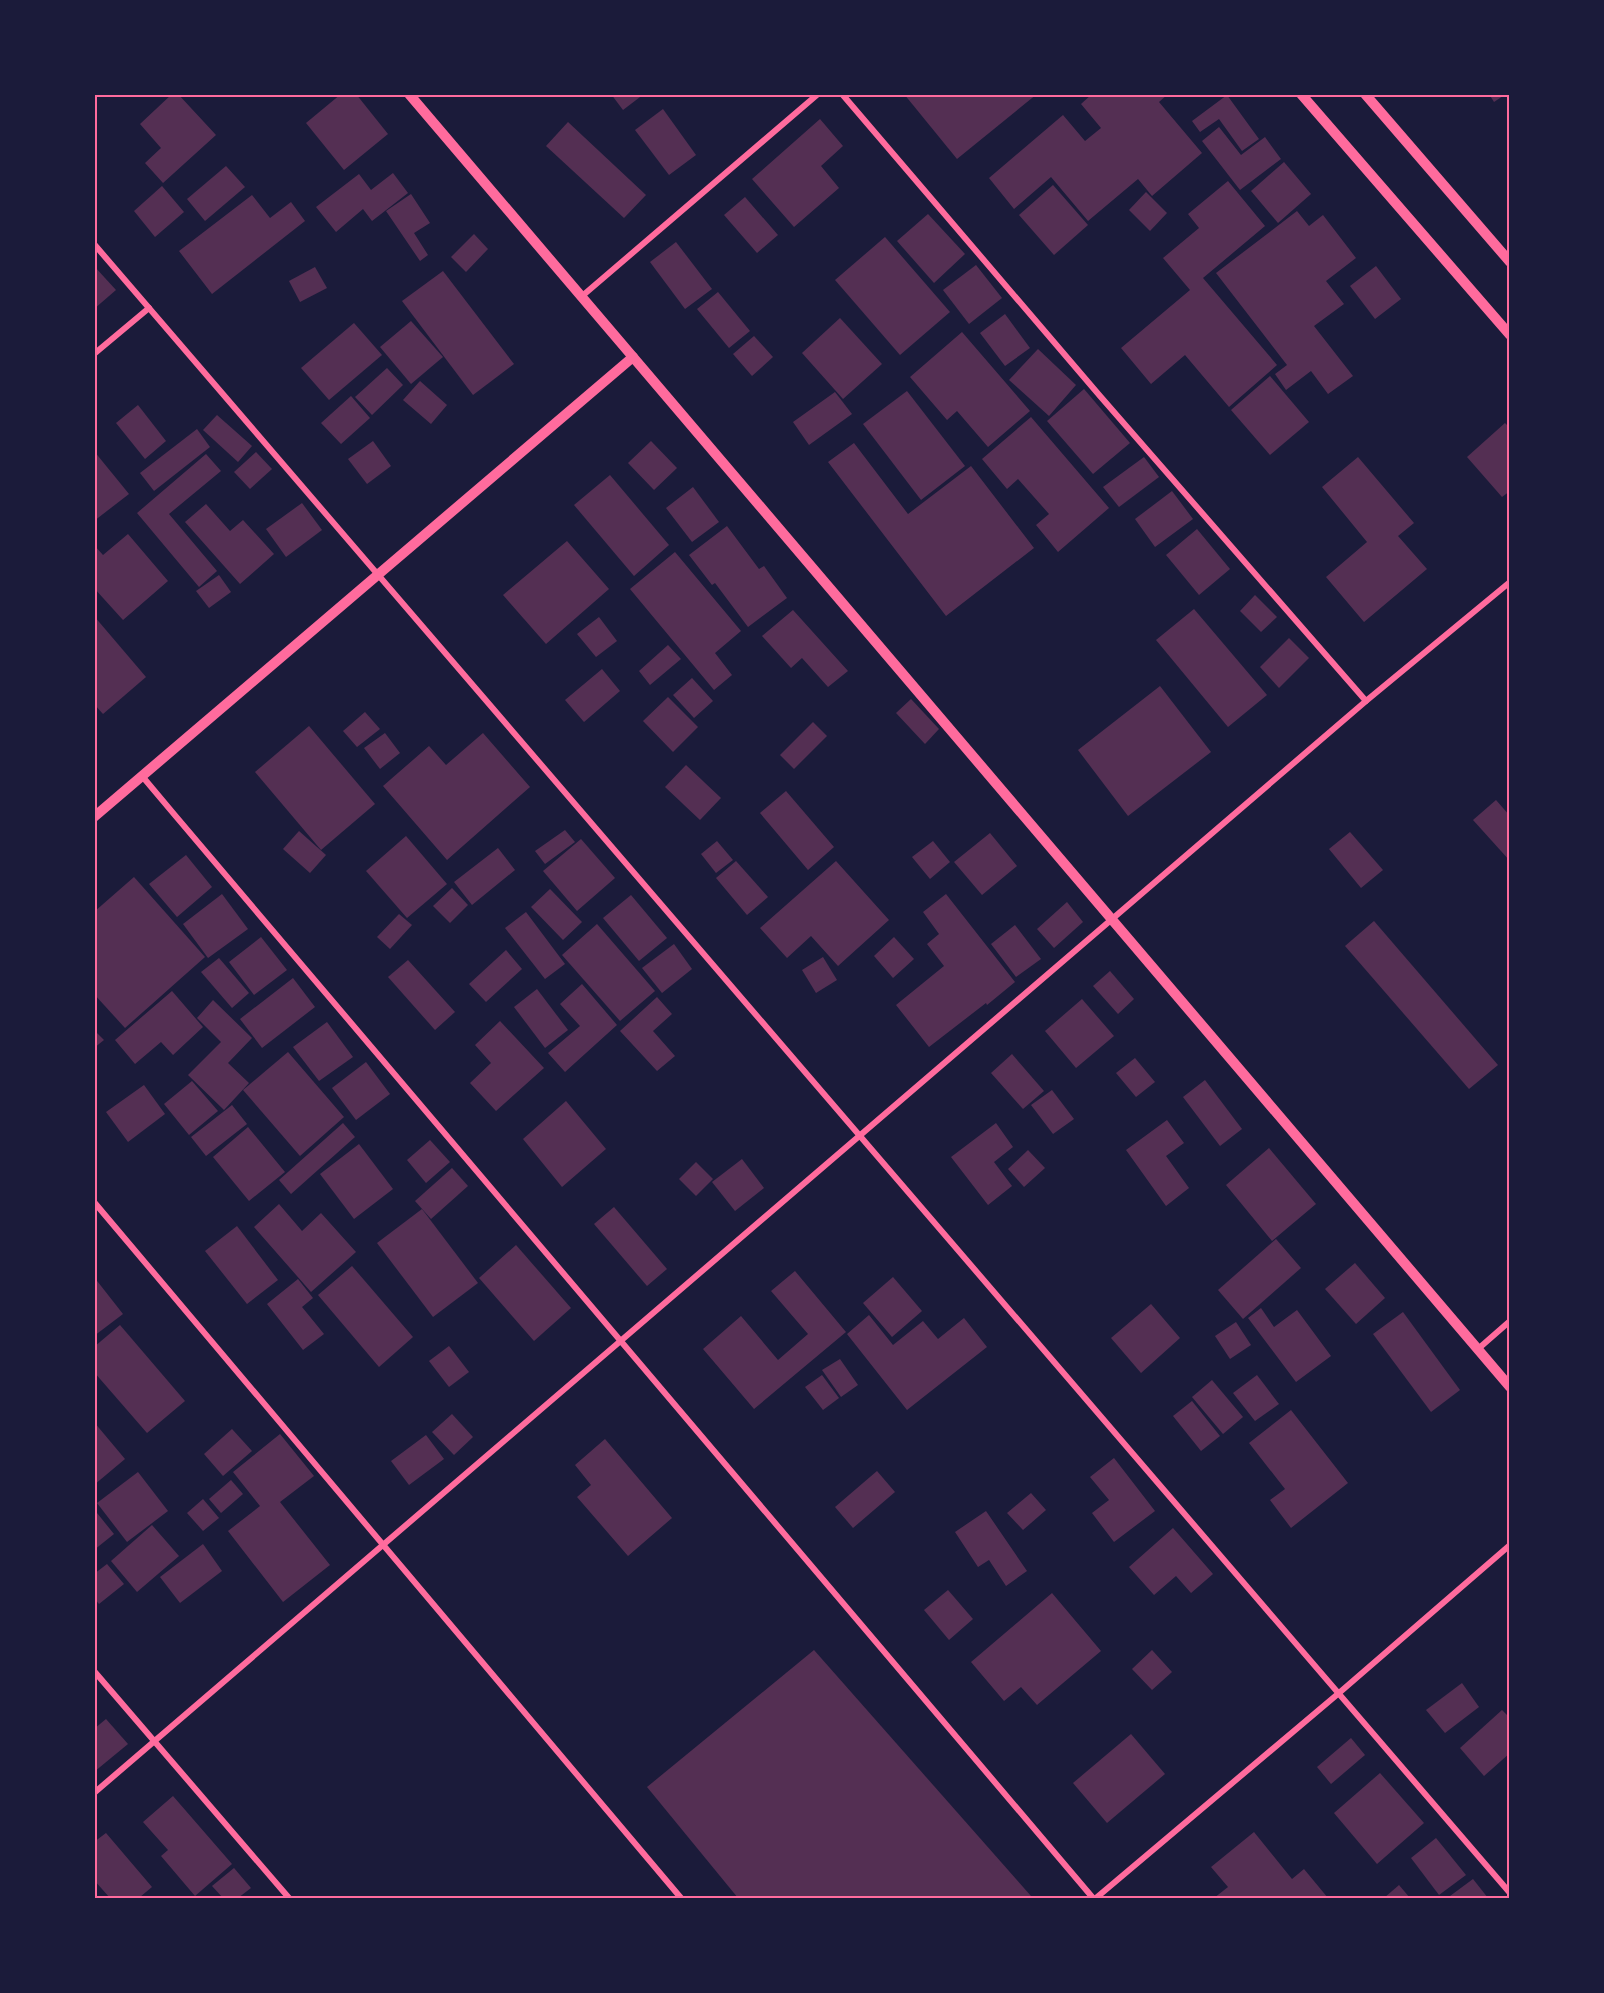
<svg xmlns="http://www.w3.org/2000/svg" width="1604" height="1993" font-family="'Titillium Web',sans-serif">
  <rect width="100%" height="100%" fill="#1b1b3a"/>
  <!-- building -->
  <g fill="#542f53">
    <path d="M 172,94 L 178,94 L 216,135 L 163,183 L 145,163 L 161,148 L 140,124 Z"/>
    <path d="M 341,94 L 356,94 L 388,134 L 344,170 L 306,123 Z"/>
    <path d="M 611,94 L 644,94 L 623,110 Z"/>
    <path d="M 904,94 L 1037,94 L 957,159 Z"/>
    <path d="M 1092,94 L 1168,94 L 1159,102 L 1202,153 L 1152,196 L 1138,179 L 1088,221 L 1051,177 L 1014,209 L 989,178 L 1063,115 L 1085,141 L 1101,128 L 1081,104 Z"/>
    <path d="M 1489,94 L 1506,94 L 1494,102 Z"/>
    <path d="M 1227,95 L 1259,139 L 1242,151 L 1219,119 L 1200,132 L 1192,121 Z"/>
    <path d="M 663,109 L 696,155 L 669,175 L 635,130 Z"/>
    <path d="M 820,119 L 843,146 L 821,166 L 839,188 L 794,227 L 752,179 Z"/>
    <path d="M 568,122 L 646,195 L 624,218 L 546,146 Z"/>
    <path d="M 1219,127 L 1241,155 L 1265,137 L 1281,159 L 1240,190 L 1202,141 Z"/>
    <path d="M 1284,162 L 1311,194 L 1278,223 L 1251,191 Z"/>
    <path d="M 226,166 L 245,187 L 205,221 L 187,199 Z"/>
    <path d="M 393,173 L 408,193 L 372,221 L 363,209 L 336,232 L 316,207 L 359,174 L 371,190 Z"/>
    <path d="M 1228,181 L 1265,226 L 1203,278 L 1277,365 L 1229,407 L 1185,355 L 1151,384 L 1121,348 L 1190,290 L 1163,258 L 1199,228 L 1188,214 Z"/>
    <path d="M 1053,185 L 1088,225 L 1054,255 L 1019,215 Z"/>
    <path d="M 162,186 L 184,212 L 155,237 L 134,211 Z"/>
    <path d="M 1146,192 L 1167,213 L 1150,231 L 1129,210 Z"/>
    <path d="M 411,194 L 430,223 L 414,233 L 428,255 L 420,261 L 386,211 Z"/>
    <path d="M 252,195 L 270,218 L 291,202 L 305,221 L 212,294 L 179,251 Z"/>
    <path d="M 745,197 L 778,235 L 757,253 L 724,215 Z"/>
    <path d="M 1297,211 L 1309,226 L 1323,215 L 1356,258 L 1326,281 L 1344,304 L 1314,326 L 1353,376 L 1328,394 L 1311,371 L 1286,390 L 1275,374 L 1287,365 L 1216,273 Z"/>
    <path d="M 928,214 L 965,254 L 934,283 L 897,241 Z"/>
    <path d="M 474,234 L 488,249 L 466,272 L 451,257 Z"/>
    <path d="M 885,237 L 950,312 L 900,355 L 835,280 Z"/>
    <path d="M 676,242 L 712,289 L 685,309 L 650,262 Z"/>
    <path d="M 976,265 L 1002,298 L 969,324 L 943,290 Z"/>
    <path d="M 94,266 L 116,290 L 94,309 Z"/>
    <path d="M 1376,266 L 1401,299 L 1375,319 L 1350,286 Z"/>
    <path d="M 315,267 L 327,288 L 300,302 L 289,281 Z"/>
    <path d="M 443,271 L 514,364 L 473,395 L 402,301 Z"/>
    <path d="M 718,292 L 750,331 L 729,348 L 697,309 Z"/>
    <path d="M 1005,314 L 1030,348 L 1005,366 L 980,333 Z"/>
    <path d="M 840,318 L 882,364 L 843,399 L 802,353 Z"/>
    <path d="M 411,321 L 443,357 L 411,384 L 380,347 Z"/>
    <path d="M 354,323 L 382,355 L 329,400 L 301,368 Z"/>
    <path d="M 962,332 L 1030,411 L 988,447 L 957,411 L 947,420 L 910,377 Z"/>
    <path d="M 754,336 L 773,357 L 752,376 L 733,354 Z"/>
    <path d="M 1038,349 L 1076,385 L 1049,416 L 1009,380 Z"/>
    <path d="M 387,368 L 403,385 L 372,415 L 355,397 Z"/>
    <path d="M 1270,376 L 1309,422 L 1270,455 L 1231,410 Z"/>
    <path d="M 420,381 L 447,405 L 431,424 L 403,400 Z"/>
    <path d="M 1084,389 L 1130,443 L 1093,474 L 1047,421 Z"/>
    <path d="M 907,391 L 965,466 L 921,500 L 863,424 Z"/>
    <path d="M 835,392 L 852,414 L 809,445 L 793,422 Z"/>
    <path d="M 351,396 L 370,418 L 341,444 L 321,423 Z"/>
    <path d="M 138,405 L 166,441 L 145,459 L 116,423 Z"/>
    <path d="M 217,415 L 252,446 L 238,462 L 203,430 Z"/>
    <path d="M 1031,417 L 1109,508 L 1058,552 L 1036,525 L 1049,514 L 1018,479 L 1007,489 L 982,459 Z"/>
    <path d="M 1505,423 L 1510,428 L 1510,491 L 1502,497 L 1467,457 Z"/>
    <path d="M 197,429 L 210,447 L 154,491 L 140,473 Z"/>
    <path d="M 373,441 L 391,466 L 367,484 L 348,459 Z"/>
    <path d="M 651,441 L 677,468 L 654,490 L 628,463 Z"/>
    <path d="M 854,443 L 908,514 L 971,466 L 1034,548 L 946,616 L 828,462 Z"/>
    <path d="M 94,451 L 129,494 L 94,521 Z"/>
    <path d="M 256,452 L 272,469 L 250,489 L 234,472 Z"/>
    <path d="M 206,454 L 221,471 L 169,514 L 217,571 L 199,587 L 137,513 Z"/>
    <path d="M 1144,457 L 1159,477 L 1119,507 L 1103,487 Z"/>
    <path d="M 1358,457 L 1414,523 L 1398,536 L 1427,569 L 1364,622 L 1326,577 L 1367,542 L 1322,487 Z"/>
    <path d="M 610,475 L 669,545 L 634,576 L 574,505 Z"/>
    <path d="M 693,487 L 719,522 L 692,542 L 666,508 Z"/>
    <path d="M 1172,491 L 1193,519 L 1155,547 L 1135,519 Z"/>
    <path d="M 302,503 L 322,530 L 286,557 L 266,529 Z"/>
    <path d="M 206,504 L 230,531 L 243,520 L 274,554 L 240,584 L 185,522 Z"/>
    <path d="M 727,526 L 759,569 L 764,566 L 787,598 L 748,627 L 715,583 L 712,585 L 689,555 Z"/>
    <path d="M 1197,529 L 1230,569 L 1199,595 L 1166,555 Z"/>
    <path d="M 128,534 L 168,581 L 123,620 L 94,588 L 94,545 L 103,555 Z"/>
    <path d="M 567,541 L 609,589 L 546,644 L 503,595 Z"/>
    <path d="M 675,552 L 741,631 L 715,653 L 732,675 L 714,690 L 630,589 Z"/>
    <path d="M 219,575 L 231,592 L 209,608 L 196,591 Z"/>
    <path d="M 1255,595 L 1277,617 L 1261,632 L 1240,611 Z"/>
    <path d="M 1194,609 L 1267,695 L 1228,727 L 1156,640 Z"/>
    <path d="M 793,610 L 848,671 L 828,687 L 802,658 L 791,668 L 762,636 Z"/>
    <path d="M 94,616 L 146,677 L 103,714 L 94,704 Z"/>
    <path d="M 599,617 L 617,641 L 596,657 L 577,634 Z"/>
    <path d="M 1289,638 L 1309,658 L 1279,688 L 1260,667 Z"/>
    <path d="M 668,645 L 681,659 L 650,685 L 639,671 Z"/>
    <path d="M 602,669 L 620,691 L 584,722 L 565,700 Z"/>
    <path d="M 692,678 L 713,701 L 694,718 L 673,695 Z"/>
    <path d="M 1160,686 L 1211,752 L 1128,816 L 1078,750 Z"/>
    <path d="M 668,697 L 698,727 L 673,752 L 643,721 Z"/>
    <path d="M 911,699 L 939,729 L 925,744 L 896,713 Z"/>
    <path d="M 365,712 L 380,729 L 357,747 L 343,731 Z"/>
    <path d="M 813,722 L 827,736 L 794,769 L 780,755 Z"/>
    <path d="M 309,726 L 375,804 L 321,850 L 255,772 Z"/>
    <path d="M 385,733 L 400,753 L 380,769 L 364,748 Z"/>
    <path d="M 483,733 L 530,787 L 447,860 L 383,786 L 429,746 L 446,765 Z"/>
    <path d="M 686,765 L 721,798 L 700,820 L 665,787 Z"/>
    <path d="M 786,791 L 834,847 L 808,870 L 760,813 Z"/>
    <path d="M 1496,800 L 1510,816 L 1510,861 L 1473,820 Z"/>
    <path d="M 565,830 L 575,842 L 545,864 L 535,851 Z"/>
    <path d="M 299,831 L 326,855 L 310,873 L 283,849 Z"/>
    <path d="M 1350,832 L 1383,870 L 1361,888 L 1329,849 Z"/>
    <path d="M 990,833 L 1017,866 L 982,895 L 954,862 Z"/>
    <path d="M 406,836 L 447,884 L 407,918 L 366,871 Z"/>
    <path d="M 581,839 L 615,878 L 577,911 L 543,871 Z"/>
    <path d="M 717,841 L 733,860 L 716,873 L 701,854 Z"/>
    <path d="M 933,841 L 950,862 L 930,879 L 912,857 Z"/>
    <path d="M 498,848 L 515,870 L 472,905 L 454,882 Z"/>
    <path d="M 186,855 L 212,887 L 177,917 L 149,884 Z"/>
    <path d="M 736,861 L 768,897 L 747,915 L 716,878 Z"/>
    <path d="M 836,861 L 889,920 L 838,966 L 811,936 L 787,958 L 760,928 Z"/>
    <path d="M 134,877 L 205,957 L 125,1028 L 94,994 L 94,912 Z"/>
    <path d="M 452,888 L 468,905 L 450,923 L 433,906 Z"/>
    <path d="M 550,889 L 582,922 L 563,940 L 531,907 Z"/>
    <path d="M 222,894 L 248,929 L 208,958 L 183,924 Z"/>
    <path d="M 946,894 L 1015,982 L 987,1005 L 986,1003 L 929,1047 L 896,1005 L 944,966 L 927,944 L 939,934 L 923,912 Z"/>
    <path d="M 631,895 L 667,938 L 639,961 L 603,918 Z"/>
    <path d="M 1067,902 L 1083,922 L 1054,948 L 1037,929 Z"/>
    <path d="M 526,912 L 565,964 L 545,979 L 505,928 Z"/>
    <path d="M 399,914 L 412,925 L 390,949 L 377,937 Z"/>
    <path d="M 1374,921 L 1498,1065 L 1469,1089 L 1345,946 Z"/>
    <path d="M 597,924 L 655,991 L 620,1021 L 562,955 Z"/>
    <path d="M 1015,925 L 1041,959 L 1016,977 L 991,944 Z"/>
    <path d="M 261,937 L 287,970 L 254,995 L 229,962 Z"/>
    <path d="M 894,937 L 914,959 L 893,978 L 874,956 Z"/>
    <path d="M 674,944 L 692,969 L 662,993 L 642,968 Z"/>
    <path d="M 506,950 L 522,969 L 486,1002 L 469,984 Z"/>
    <path d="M 823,957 L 837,980 L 816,993 L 802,970 Z"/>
    <path d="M 219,958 L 249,993 L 232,1008 L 201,972 Z"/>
    <path d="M 408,960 L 455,1012 L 435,1030 L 388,977 Z"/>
    <path d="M 1110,971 L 1134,999 L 1118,1014 L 1093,986 Z"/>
    <path d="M 293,978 L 315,1007 L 262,1048 L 240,1019 Z"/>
    <path d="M 582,984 L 617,1025 L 565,1072 L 548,1053 L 580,1026 L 560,1004 Z"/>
    <path d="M 537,989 L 568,1030 L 545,1048 L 514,1007 Z"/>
    <path d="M 172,991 L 203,1027 L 173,1055 L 161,1042 L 135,1064 L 115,1040 Z"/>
    <path d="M 657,997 L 672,1014 L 653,1031 L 675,1056 L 657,1071 L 620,1031 Z"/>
    <path d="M 1082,999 L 1114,1036 L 1076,1068 L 1045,1031 Z"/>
    <path d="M 213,1000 L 252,1038 L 228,1063 L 249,1083 L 224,1110 L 188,1075 L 221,1042 L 197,1018 Z"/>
    <path d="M 500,1021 L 544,1068 L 496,1111 L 470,1083 L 491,1063 L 475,1045 Z"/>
    <path d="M 327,1022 L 353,1057 L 319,1081 L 293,1047 Z"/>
    <path d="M 94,1030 L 104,1040 L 94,1048 Z"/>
    <path d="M 288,1052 L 344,1117 L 300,1156 L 243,1090 Z"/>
    <path d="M 1012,1054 L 1044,1091 L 1023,1109 L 991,1073 Z"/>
    <path d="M 1135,1058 L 1155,1082 L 1136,1097 L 1116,1073 Z"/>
    <path d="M 366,1062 L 390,1094 L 356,1120 L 332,1088 Z"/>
    <path d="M 1205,1080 L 1242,1129 L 1220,1146 L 1183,1097 Z"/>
    <path d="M 192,1081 L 218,1111 L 189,1135 L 164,1104 Z"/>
    <path d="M 144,1085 L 165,1114 L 128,1142 L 106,1112 Z"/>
    <path d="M 1052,1090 L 1074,1119 L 1053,1134 L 1031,1105 Z"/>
    <path d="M 566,1101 L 606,1149 L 562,1187 L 523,1139 Z"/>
    <path d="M 232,1105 L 247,1124 L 206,1156 L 191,1137 Z"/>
    <path d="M 1167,1120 L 1184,1143 L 1166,1156 L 1189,1188 L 1166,1206 L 1126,1150 Z"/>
    <path d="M 343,1123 L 355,1137 L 291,1194 L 279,1180 Z"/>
    <path d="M 996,1123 L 1013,1147 L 994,1162 L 1012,1186 L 988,1205 L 951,1157 Z"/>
    <path d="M 248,1127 L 285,1172 L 249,1201 L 213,1157 Z"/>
    <path d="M 430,1140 L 450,1162 L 426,1183 L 407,1160 Z"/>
    <path d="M 359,1144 L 393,1189 L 354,1219 L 320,1174 Z"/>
    <path d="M 1269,1148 L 1316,1204 L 1272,1241 L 1226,1185 Z"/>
    <path d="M 1028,1150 L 1045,1168 L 1024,1187 L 1008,1169 Z"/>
    <path d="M 742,1159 L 764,1188 L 735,1211 L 712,1182 Z"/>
    <path d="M 696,1162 L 713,1179 L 696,1196 L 679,1179 Z"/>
    <path d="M 452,1168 L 468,1186 L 431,1219 L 415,1201 Z"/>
    <path d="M 279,1204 L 302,1231 L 321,1213 L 356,1252 L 311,1292 L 254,1227 Z"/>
    <path d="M 614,1207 L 667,1269 L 647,1286 L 594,1224 Z"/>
    <path d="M 422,1209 L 478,1283 L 433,1317 L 377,1243 Z"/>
    <path d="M 237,1226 L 278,1280 L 247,1304 L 205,1251 Z"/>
    <path d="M 1276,1239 L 1301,1268 L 1243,1319 L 1218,1290 Z"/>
    <path d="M 516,1245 L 571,1308 L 534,1341 L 479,1278 Z"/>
    <path d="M 1355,1263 L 1385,1298 L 1356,1324 L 1325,1289 Z"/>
    <path d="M 352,1266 L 413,1337 L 379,1367 L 318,1295 Z"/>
    <path d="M 795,1271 L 846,1332 L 754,1409 L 703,1349 L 741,1316 L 778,1360 L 808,1334 L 771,1291 Z"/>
    <path d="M 94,1277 L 123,1314 L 94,1336 Z"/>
    <path d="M 893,1277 L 922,1311 L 892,1337 L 863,1303 Z"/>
    <path d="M 298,1279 L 313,1298 L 302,1307 L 324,1334 L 303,1350 L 267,1304 Z"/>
    <path d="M 1151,1304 L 1180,1338 L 1141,1373 L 1111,1338 Z"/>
    <path d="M 1261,1308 L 1274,1327 L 1297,1310 L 1331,1356 L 1296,1382 L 1248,1318 Z"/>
    <path d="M 1403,1312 L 1460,1390 L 1431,1412 L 1373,1334 Z"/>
    <path d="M 869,1315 L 893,1345 L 923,1321 L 938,1339 L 964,1318 L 987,1347 L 907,1410 L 847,1334 Z"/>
    <path d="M 1236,1322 L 1251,1345 L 1230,1359 L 1215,1336 Z"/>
    <path d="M 120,1325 L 185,1401 L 147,1433 L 94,1372 L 94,1347 Z"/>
    <path d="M 449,1346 L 469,1372 L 449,1387 L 429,1361 Z"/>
    <path d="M 840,1359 L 858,1385 L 841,1397 L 822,1370 Z"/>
    <path d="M 822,1375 L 839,1398 L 823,1410 L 805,1387 Z"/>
    <path d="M 1257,1375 L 1279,1404 L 1255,1421 L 1233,1393 Z"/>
    <path d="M 1212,1380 L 1243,1417 L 1223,1434 L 1192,1397 Z"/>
    <path d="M 1192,1401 L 1220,1436 L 1201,1451 L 1173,1416 Z"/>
    <path d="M 1291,1410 L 1348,1483 L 1291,1528 L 1270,1500 L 1285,1489 L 1249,1443 Z"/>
    <path d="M 452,1414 L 473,1437 L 454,1455 L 432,1432 Z"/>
    <path d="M 94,1422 L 125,1459 L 94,1485 Z"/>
    <path d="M 232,1429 L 252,1451 L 223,1476 L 204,1454 Z"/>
    <path d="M 280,1434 L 314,1476 L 280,1502 L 330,1565 L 283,1602 L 228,1531 L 260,1506 L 233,1472 Z"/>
    <path d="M 426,1435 L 444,1459 L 409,1485 L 391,1461 Z"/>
    <path d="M 605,1439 L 672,1518 L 628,1556 L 577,1497 L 591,1485 L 575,1465 Z"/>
    <path d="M 1114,1458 L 1155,1511 L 1114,1542 L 1092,1513 L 1109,1500 L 1090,1477 Z"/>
    <path d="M 877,1471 L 895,1492 L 853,1528 L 835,1507 Z"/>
    <path d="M 138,1472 L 168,1511 L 127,1542 L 97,1503 Z"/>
    <path d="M 231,1480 L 243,1494 L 221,1513 L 209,1499 Z"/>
    <path d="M 1031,1493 L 1046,1510 L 1023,1530 L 1007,1513 Z"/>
    <path d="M 203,1499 L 219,1518 L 203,1531 L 187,1513 Z"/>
    <path d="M 986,1511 L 1027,1571 L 1006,1586 L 989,1560 L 978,1567 L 955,1532 Z"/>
    <path d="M 97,1513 L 114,1534 L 94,1550 L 94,1515 Z"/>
    <path d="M 152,1525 L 179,1556 L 137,1592 L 111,1561 Z"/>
    <path d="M 1173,1528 L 1213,1574 L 1191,1593 L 1176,1576 L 1154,1595 L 1129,1567 Z"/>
    <path d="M 203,1544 L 222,1571 L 180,1603 L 160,1577 Z"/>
    <path d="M 107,1564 L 124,1584 L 99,1604 L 94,1598 L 94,1574 Z"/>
    <path d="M 948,1590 L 973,1619 L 949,1640 L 924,1610 Z"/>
    <path d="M 1052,1593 L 1101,1651 L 1037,1705 L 1021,1687 L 1004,1701 L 971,1662 Z"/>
    <path d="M 814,1650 L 1031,1896 L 1027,1898 L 738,1898 L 647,1787 Z"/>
    <path d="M 1152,1650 L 1172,1672 L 1152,1690 L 1132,1669 Z"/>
    <path d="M 1462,1683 L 1479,1707 L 1445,1733 L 1426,1710 Z"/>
    <path d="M 1502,1710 L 1510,1718 L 1510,1753 L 1484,1776 L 1460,1748 Z"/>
    <path d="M 106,1719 L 128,1744 L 94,1772 L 94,1729 Z"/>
    <path d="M 1131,1734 L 1165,1774 L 1107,1823 L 1073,1783 Z"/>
    <path d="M 1351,1738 L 1365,1755 L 1331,1784 L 1317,1767 Z"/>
    <path d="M 1380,1773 L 1424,1823 L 1377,1864 L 1334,1813 Z"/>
    <path d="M 173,1796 L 232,1864 L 195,1896 L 161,1856 L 168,1850 L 143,1822 Z"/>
    <path d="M 1254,1832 L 1292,1879 L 1304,1869 L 1328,1898 L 1214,1898 L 1228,1887 L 1211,1867 Z"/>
    <path d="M 106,1833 L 152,1887 L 140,1897 L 141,1898 L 110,1898 L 94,1880 L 94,1842 Z"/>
    <path d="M 1436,1838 L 1466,1875 L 1439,1895 L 1411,1858 Z"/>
    <path d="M 234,1868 L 251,1888 L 238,1898 L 223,1898 L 212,1886 Z"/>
    <path d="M 1473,1879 L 1488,1898 L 1451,1898 L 1450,1896 Z"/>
    <path d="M 1399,1885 L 1410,1898 L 1384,1898 Z"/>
  </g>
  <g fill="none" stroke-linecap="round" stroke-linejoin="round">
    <!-- minor -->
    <g stroke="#ff6b9d" stroke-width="6">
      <path d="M 842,94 L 1100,396 L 1366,701"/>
      <path d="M 94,244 L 1510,1893"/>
      <path d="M 581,297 L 818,94"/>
      <path d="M 94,354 L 149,308"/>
      <path d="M 142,776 C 457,1152 778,1523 1093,1898"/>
      <path d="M 94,1202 L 681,1898"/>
      <path d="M 1478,1349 L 1510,1321"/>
      <path d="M 94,1671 L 289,1898"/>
      <path d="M 94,1793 L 1366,701 L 1510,582"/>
      <path d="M 1096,1898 L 1339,1693 L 1510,1545"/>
    </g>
    <!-- tertiary -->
    <g stroke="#ff6b9d" stroke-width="10">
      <path d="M 409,94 L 1510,1387"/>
      <path d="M 1301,94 L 1510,335"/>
      <path d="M 1365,94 L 1510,262"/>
      <path d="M 94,817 L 633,357"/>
    </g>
  </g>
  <!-- border -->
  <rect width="1604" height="1993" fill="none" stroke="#1b1b3a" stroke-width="192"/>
  <rect x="96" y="96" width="1412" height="1801" fill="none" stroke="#ff6b9d" stroke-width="2"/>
</svg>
